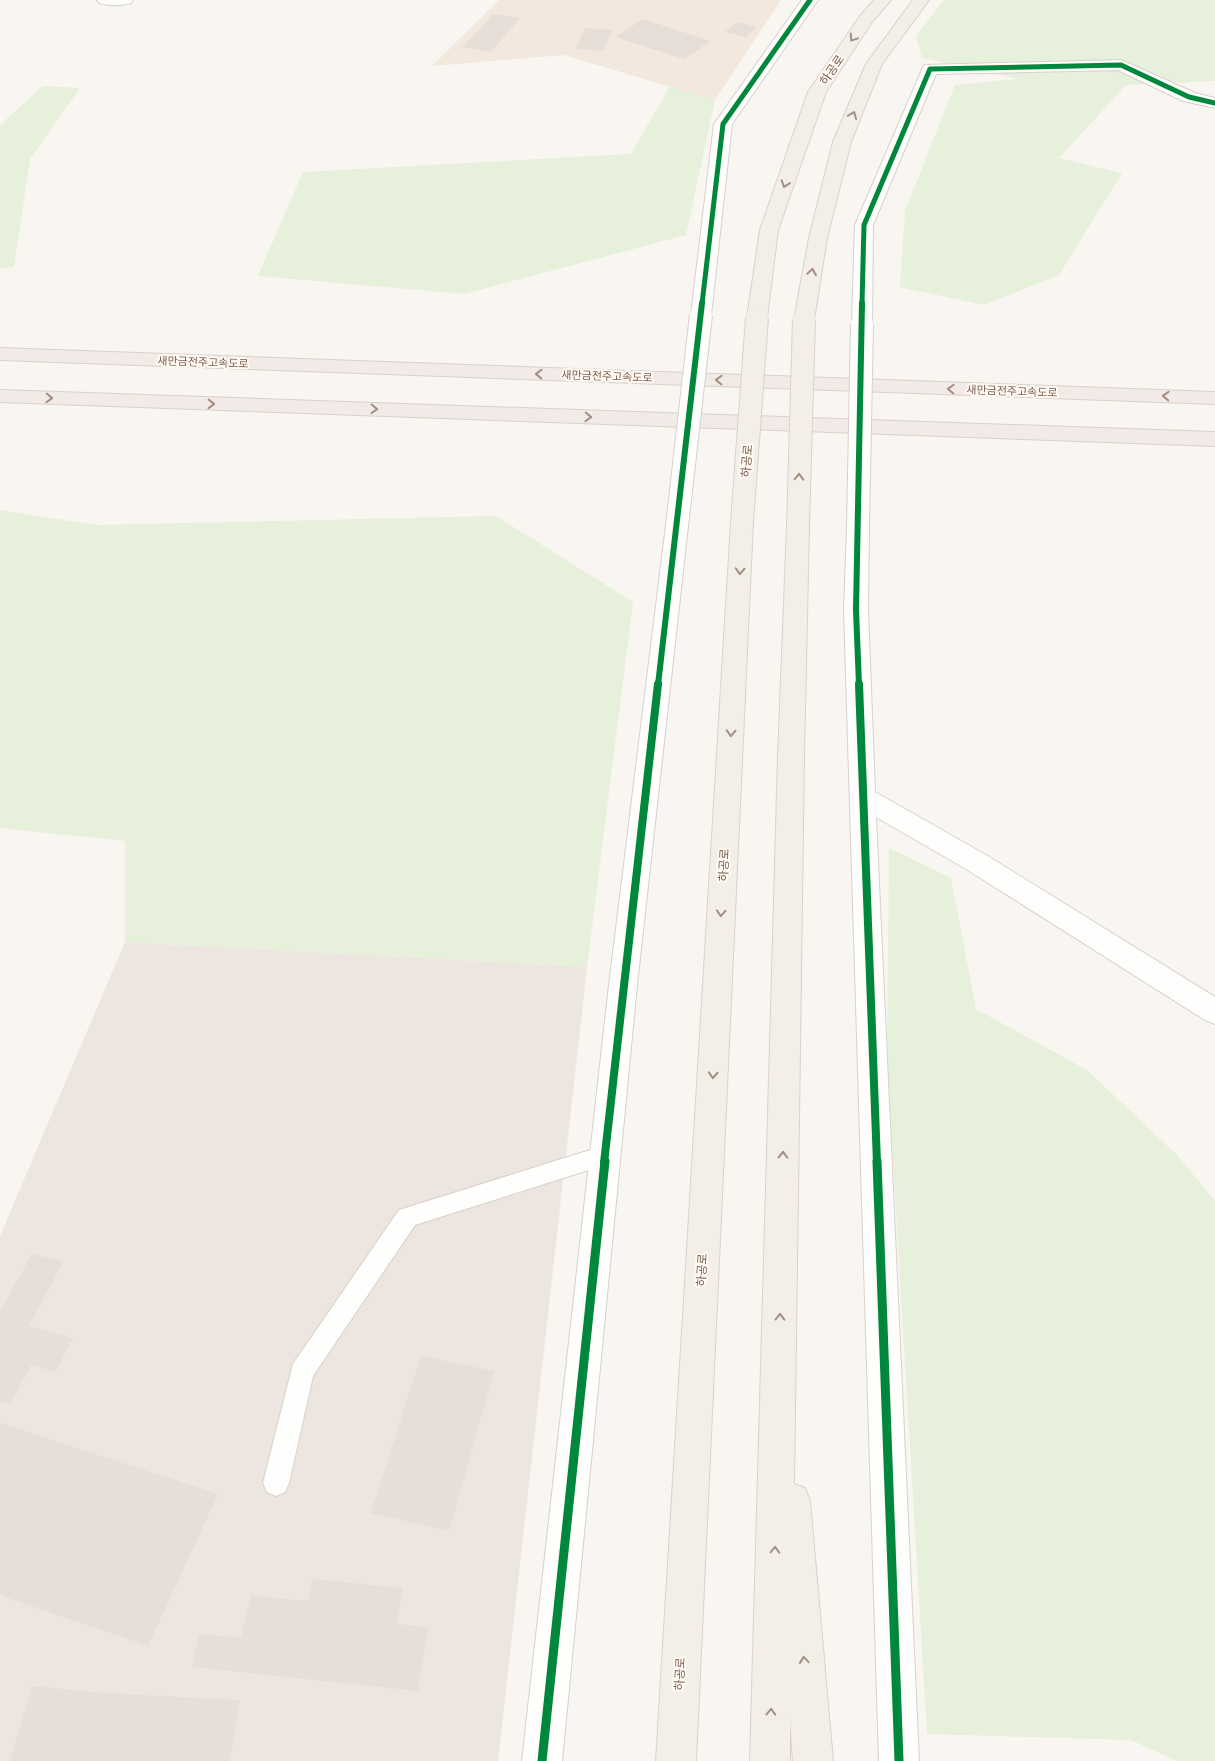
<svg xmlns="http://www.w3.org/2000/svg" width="1215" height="1761" font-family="'Nunito Sans','Noto Sans KR',sans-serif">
  <rect width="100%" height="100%" fill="#f9f5f0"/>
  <!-- residential -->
  <path fill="#f2e8de" d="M 499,0 L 781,0 L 715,100 L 564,55 L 432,66 Z"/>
  <!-- industrial -->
  <path fill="#ede5e0" d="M 125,942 L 587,967 L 498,1761 L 0,1761 L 0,1236 Z"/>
  <!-- green -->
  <g fill="#e7f0db">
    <path d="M 944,0 L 1215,0 L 1215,81 L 1126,85 L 1059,158 L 1122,173 L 1059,275 L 984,305 L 900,287 L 905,211 L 955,85 L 1018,79 L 922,58 L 916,36 Z"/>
    <path d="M 43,86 L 80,88 L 30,159 L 14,267 L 0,268 L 0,125 Z"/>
    <path d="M 670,86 L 715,100 L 686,235 L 464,294 L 258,276 L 303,172 L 631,154 Z"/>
    <path d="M 0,510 L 96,525 L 496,516 L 633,602 L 587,967 L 125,942 L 125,841 L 0,828 Z"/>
    <path d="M 889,848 L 951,878 L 976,1009 L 1087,1070 L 1177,1155 L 1215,1201 L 1215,1761 L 1177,1761 L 1131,1740 L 927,1734 L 887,1060 Z"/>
  </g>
  <!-- building -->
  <g fill="#e6ded7">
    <path d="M 493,14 L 520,18 L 491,52 L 463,47 Z"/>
    <path d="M 643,19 L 711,41 L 684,59 L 615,37 Z"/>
    <path d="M 737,22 L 757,27 L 746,37 L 725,32 Z"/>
    <path d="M 585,28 L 612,30 L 603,51 L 576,49 Z"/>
    <path d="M 32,1254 L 63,1262 L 29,1326 L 73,1338 L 55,1372 L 31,1365 L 10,1404 L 0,1401 L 0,1312 Z"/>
    <path d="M 421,1356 L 494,1371 L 449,1531 L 371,1513 Z"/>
    <path d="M 0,1423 L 218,1494 L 148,1646 L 0,1595 Z"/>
    <path d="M 312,1579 L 403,1588 L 397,1624 L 428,1627 L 418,1691 L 192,1667 L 199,1634 L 241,1638 L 251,1596 L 308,1601 Z"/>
    <path d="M 32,1686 L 104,1693 L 240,1700 L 230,1761 L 10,1761 Z"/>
  </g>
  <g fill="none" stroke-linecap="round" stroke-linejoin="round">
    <defs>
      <path id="service" d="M 606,1145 L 614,1148 L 617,1155 L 614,1162 L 415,1225 L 313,1376 L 289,1483 L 285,1492 L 276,1496 L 267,1492 L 263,1483 L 293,1364 L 399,1210 Z"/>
      <g id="minor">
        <path d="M 97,0 L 133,0 L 131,3 C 121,6 109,6 99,3 Z"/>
        <path d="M 802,0 L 818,0 L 732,124 L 711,315 L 708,319 L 701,321 L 694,319 L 691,315 L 714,124 Z"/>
        <path d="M 1121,60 L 1195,93 L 1215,98 L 1215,108 L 1183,101 L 1118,70 L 936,74 L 873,225 L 872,324 L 869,328 L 862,330 L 855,328 L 852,324 L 855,225 L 924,65 Z"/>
        <path d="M 678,510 L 686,512 L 689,517 L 637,985 L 562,1761 L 522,1761 L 609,985 L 667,517 L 670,512 Z"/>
        <path d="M 858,519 L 866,521 L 869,526 L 868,610 L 875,792 L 986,855 L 1215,997 L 1215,1024 L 1205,1020 L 966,869 L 876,817 L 919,1761 L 879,1761 L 844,610 L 847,526 L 850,521 Z"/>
      </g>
      <g id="primary">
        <path d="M 874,0 L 891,0 L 872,22 L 826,92 L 778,230 L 767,318 L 764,322 L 757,324 L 750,322 L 747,318 L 760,230 L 808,92 L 860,16 Z"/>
        <path d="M 913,0 L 929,0 L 882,64 L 851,142 L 827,238 L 814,320 L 811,324 L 804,326 L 797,324 L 794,320 L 809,238 L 833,142 L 866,64 Z"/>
        <path d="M 742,515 L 750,517 L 753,522 L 696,1761 L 656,1761 L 731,522 L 734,517 Z"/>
        <path d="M 798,519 L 806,521 L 809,526 L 804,756 L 794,1484 L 805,1488 L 810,1501 L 833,1761 L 793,1761 L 790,1718 L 790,1761 L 750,1761 L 778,756 L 787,526 L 790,521 Z"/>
      </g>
      <g id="motorway">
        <path d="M 0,348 L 1215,392 L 1215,404 L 0,360 Z"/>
        <path d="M 0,390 L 1215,432 L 1215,446 L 0,402 Z"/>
      </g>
    </defs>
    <!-- service casing -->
    <use href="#service" stroke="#d7d1cb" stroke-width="2"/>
    <!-- minor casing -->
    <use href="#minor" stroke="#d7d1cb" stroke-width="2"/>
    <!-- primary casing -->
    <use href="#primary" stroke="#dad1cc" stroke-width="2"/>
    <!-- motorway casing -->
    <use href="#motorway" stroke="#dad1cc" stroke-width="2"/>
    <!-- service -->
    <use href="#service" fill="#fefefd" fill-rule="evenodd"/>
    <!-- minor -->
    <use href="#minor" fill="#fefefd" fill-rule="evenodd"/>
    <!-- primary -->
    <use href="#primary" fill="#f3eee8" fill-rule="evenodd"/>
    <!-- motorway -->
    <use href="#motorway" fill="#f2eae7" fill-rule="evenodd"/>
    <defs>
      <g id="minor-bridge">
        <path d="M 678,517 L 701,315"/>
        <path d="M 858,526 L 862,324"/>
      </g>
      <g id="primary-bridge">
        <path d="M 742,522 L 757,318"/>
        <path d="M 798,526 L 804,320"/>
      </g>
    </defs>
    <!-- minor-bridge casing -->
    <use href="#minor-bridge" stroke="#d7d1cb" stroke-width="24" stroke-linecap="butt"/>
    <!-- primary-bridge casing -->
    <use href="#primary-bridge" stroke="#dad1cc" stroke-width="24" stroke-linecap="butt"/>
    <!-- minor-bridge -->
    <use href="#minor-bridge" stroke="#fefefd" stroke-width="22"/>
    <!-- primary-bridge -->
    <use href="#primary-bridge" stroke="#f3eee8" stroke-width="22"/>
    <defs>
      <g id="cycleway-far3">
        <path d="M 702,304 L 723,124 L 810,0"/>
        <path d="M 862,304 L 864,225 L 930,69 L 1121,65 L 1189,97 L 1215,103"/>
      </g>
      <g id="cycleway-far2">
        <path d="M 658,685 L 702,303"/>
        <path d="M 859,685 L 856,610 L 862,303"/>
      </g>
      <g id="cycleway-far1">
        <path d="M 859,684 L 877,1163"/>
        <path d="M 604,1163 L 658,684"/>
      </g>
      <g id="cycleway">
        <path d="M 877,1161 L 899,1761"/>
        <path d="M 542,1761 L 605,1161"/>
      </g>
    </defs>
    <!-- cycleway-far3 casing -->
    <use href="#cycleway-far3" stroke="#fffaf3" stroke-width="7"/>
    <!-- cycleway-far2 casing -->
    <use href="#cycleway-far2" stroke="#fffaf3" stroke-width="9"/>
    <!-- cycleway-far1 casing -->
    <use href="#cycleway-far1" stroke="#fffaf3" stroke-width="11"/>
    <!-- cycleway casing -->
    <use href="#cycleway" stroke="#fffaf3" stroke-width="12"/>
    <!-- cycleway-far3 -->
    <use href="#cycleway-far3" stroke="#00873e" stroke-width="5"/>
    <!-- cycleway-far2 -->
    <use href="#cycleway-far2" stroke="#00873e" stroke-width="6"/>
    <!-- cycleway-far1 -->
    <use href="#cycleway-far1" stroke="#00873e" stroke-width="8"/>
    <!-- cycleway -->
    <use href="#cycleway" stroke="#00873e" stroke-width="9"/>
  </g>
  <!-- one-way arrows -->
  <defs><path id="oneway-chevron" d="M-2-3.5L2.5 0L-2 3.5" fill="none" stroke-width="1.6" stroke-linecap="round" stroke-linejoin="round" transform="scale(1.25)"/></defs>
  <g stroke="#a48f83">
    <use href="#oneway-chevron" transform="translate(853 38) rotate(124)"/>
    <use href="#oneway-chevron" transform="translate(853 115) rotate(-68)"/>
    <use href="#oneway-chevron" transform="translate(785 184) rotate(109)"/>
    <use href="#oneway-chevron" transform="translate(812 272) rotate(-81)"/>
    <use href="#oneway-chevron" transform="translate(799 477) rotate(-88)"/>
    <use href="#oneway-chevron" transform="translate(740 571) rotate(93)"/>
    <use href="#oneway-chevron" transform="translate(731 733) rotate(93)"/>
    <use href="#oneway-chevron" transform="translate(721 913) rotate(93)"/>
    <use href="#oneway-chevron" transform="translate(713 1075) rotate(93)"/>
    <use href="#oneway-chevron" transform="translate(783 1155) rotate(-89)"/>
    <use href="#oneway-chevron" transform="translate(780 1317) rotate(-89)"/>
    <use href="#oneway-chevron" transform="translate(775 1550) rotate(-89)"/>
    <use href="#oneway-chevron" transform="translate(804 1660) rotate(-95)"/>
    <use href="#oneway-chevron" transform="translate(771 1712) rotate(-89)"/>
  </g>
  <g stroke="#a48e83">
    <use href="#oneway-chevron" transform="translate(539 374) rotate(-178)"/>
    <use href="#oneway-chevron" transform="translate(719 380) rotate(-178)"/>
    <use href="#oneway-chevron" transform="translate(951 389) rotate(-178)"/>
    <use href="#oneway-chevron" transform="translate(1166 396) rotate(-178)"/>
    <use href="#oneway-chevron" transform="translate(49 398) rotate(2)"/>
    <use href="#oneway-chevron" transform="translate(211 404) rotate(2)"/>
    <use href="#oneway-chevron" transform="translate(374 409) rotate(2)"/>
    <use href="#oneway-chevron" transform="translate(588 417) rotate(2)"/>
  </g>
  <g text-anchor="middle" stroke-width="4" stroke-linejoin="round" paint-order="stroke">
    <!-- far-street labels -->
    <g font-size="11" fill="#7a5c4d" stroke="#fffaf3">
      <text transform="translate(203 362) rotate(2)" y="4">새만금전주고속도로</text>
      <text transform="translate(607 376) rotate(2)" y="4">새만금전주고속도로</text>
      <text transform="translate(1012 391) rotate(2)" y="4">새만금전주고속도로</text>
    </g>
    <!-- street labels -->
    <g font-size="12" fill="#7a5c4d" stroke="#fffaf3">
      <text transform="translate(832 70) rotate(-56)" y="4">하공로</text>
      <text transform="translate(747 461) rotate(-86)" y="4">하공로</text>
      <text transform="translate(724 865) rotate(-87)" y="4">하공로</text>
      <text transform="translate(702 1270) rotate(-87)" y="4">하공로</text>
      <text transform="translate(680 1674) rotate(-87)" y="4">하공로</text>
    </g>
  </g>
</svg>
